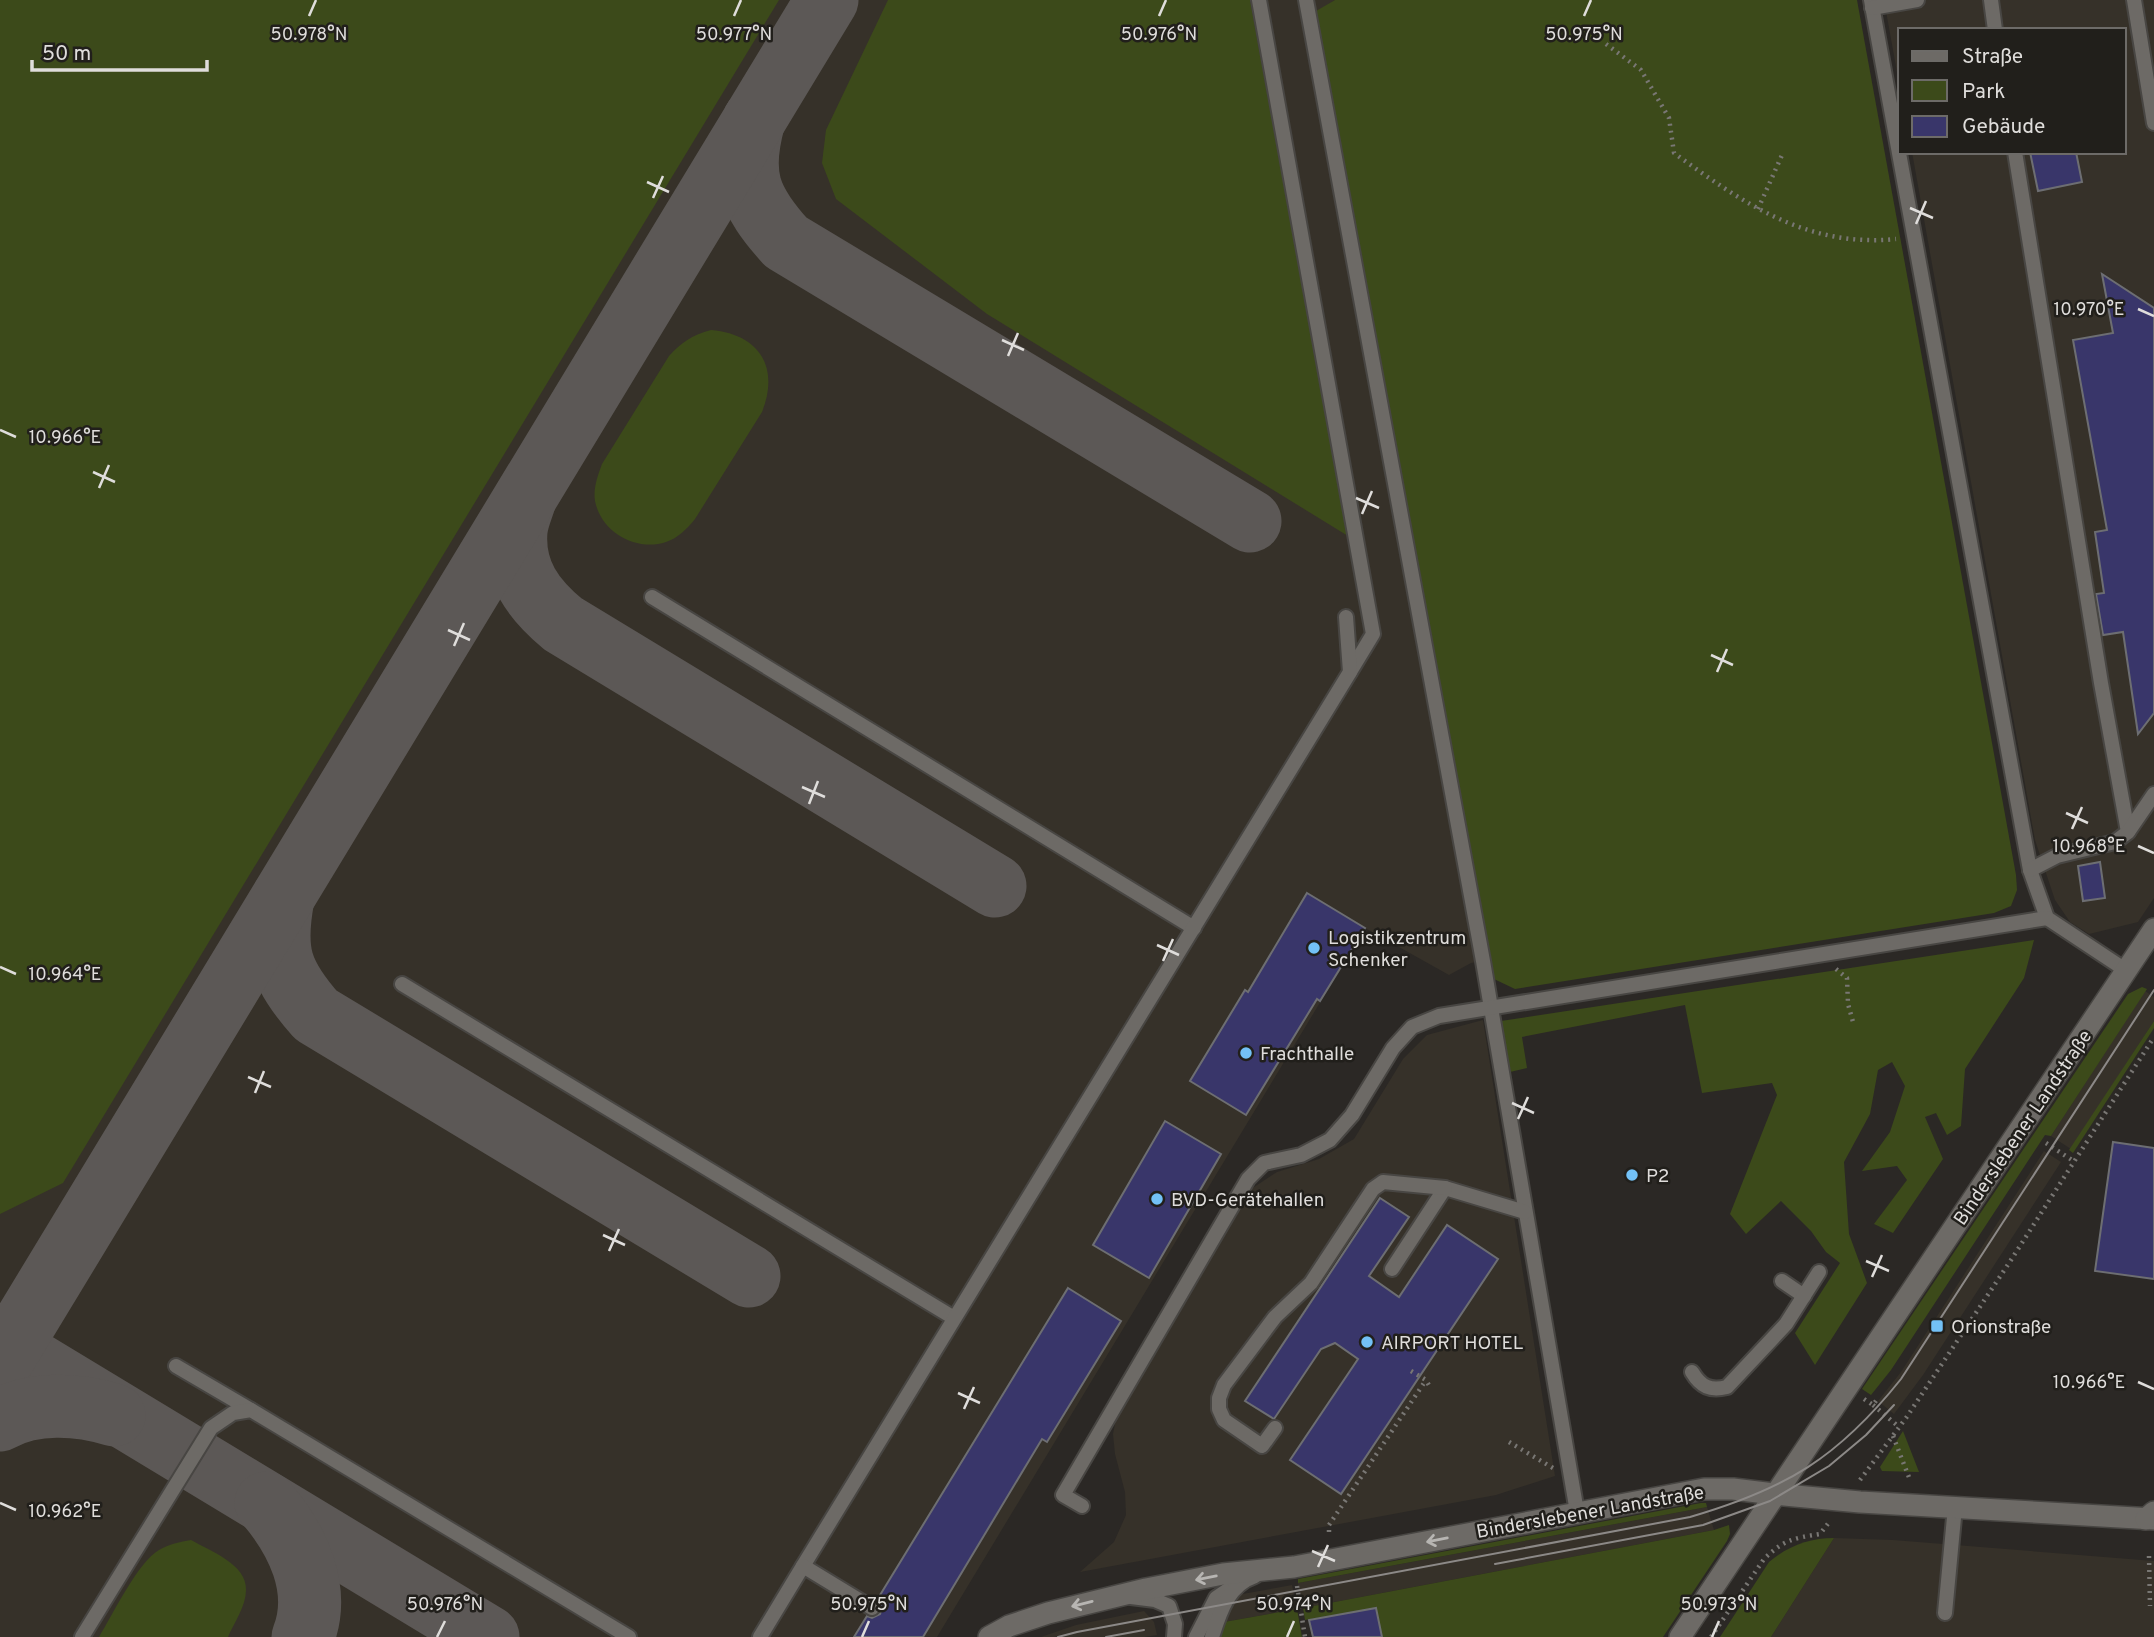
<svg xmlns="http://www.w3.org/2000/svg" width="2154" height="1637" font-family="Overpass,sans-serif">
  <rect width="100%" height="100%" fill="#2b2825"/>
  <!-- built -->
  <g fill="#363129">
    <path d="M 0,0 L 1335,0 L 1316,12 L 1489,960 L 1471,963 L 1449,975 L 1365,928 L 937,1637 L 0,1637 Z"/>
    <path d="M 1884,0 L 2154,0 L 2154,898 L 2138,922 L 2089,934 L 2070,922 L 2055,900 L 2035,840 L 1912,152 L 2124,152 L 2124,30 L 1900,30 L 1900,89 Z"/>
    <path d="M 2145,991 L 2154,997 L 2154,1021 L 2071,1149 L 2051,1136 Z"/>
    <path d="M 1483,1020 L 1555,1476 L 1496,1495 L 1080,1572 L 1114,1542 L 1126,1515 L 1125,1492 L 1115,1454 L 1113,1434 L 1118,1409 L 1248,1191 L 1277,1172 L 1319,1159 L 1354,1139 L 1403,1059 L 1427,1035 Z"/>
    <path d="M 2044,1151 L 2061,1162 L 1923,1375 L 1894,1414 L 1878,1401 L 1901,1372 Z"/>
    <path d="M 1707,1507 L 1714,1530 L 1303,1608 L 1298,1583 Z"/>
    <path d="M 1834,1538 L 1893,1540 L 2154,1561 L 2154,1637 L 1771,1637 Z"/>
    <path d="M 1292,1585 L 1297,1609 L 1224,1622 L 1237,1595 Z"/>
    <path d="M 1144,1611 L 1154,1622 L 1157,1635 L 1145,1637 L 1041,1637 L 1076,1625 Z"/>
  </g>
  <!-- green -->
  <g fill="#3c4a1a">
    <path d="M 0,0 L 779,0 L 63,1183 L 0,1214 Z"/>
    <path d="M 888,0 L 1250,0 L 1348,536 L 987,314 L 836,199 L 822,163 L 826,130 Z"/>
    <path d="M 1335,0 L 1857,0 L 2016,875 L 2017,890 L 2011,906 L 1994,913 L 1515,989 L 1494,979 L 1316,11 Z"/>
    <path d="M 711,330 C 759,334 780,367 762,412 L 695,519 C 687,529 678,538 666,542 C 636,552 601,532 595,501 C 593,488 598,475 602,464 L 669,356 C 682,342 692,335 711,330 Z"/>
    <path d="M 2034,940 L 2024,978 L 1965,1069 L 1961,1126 L 1947,1135 L 1936,1113 L 1925,1117 L 1943,1159 L 1893,1233 L 1874,1224 L 1907,1180 L 1897,1166 L 1862,1171 L 1890,1132 L 1905,1086 L 1892,1062 L 1878,1070 L 1870,1114 L 1844,1162 L 1849,1234 L 1867,1283 L 1815,1365 L 1795,1333 L 1840,1263 L 1826,1252 L 1811,1231 L 1781,1201 L 1746,1234 L 1730,1214 L 1777,1095 L 1772,1083 L 1702,1093 L 1685,1005 L 1522,1037 L 1527,1068 L 1510,1072 L 1501,1021 Z"/>
    <path d="M 2142,987 L 2147,989 L 2051,1136 L 2045,1135 L 1891,1370 L 1871,1395 L 1862,1389 L 2128,994 Z"/>
    <path d="M 2154,1021 L 2154,1028 L 2073,1153 L 2069,1150 Z"/>
    <path d="M 1903,1431 L 1919,1472 L 1882,1471 L 1880,1467 Z"/>
    <path d="M 1701,1503 L 1706,1503 L 1707,1507 L 1298,1583 L 1298,1579 Z"/>
    <path d="M 1729,1525 L 1730,1534 L 1727,1541 L 1663,1637 L 1382,1637 L 1376,1608 L 1305,1620 L 1303,1608 L 1714,1530 Z"/>
    <path d="M 1834,1538 L 1771,1637 L 1720,1637 L 1769,1562 C 1788,1546 1809,1538 1834,1538 Z"/>
    <path d="M 191,1540 C 210,1551 247,1564 246,1590 C 246,1606 234,1623 228,1637 L 99,1637 C 113,1614 138,1562 159,1550 C 169,1544 180,1542 191,1540 Z"/>
    <path d="M 1297,1609 L 1302,1637 L 1219,1637 L 1224,1622 Z"/>
  </g>
  <g fill="none" stroke-linecap="round" stroke-linejoin="round">
    <!-- taxiway -->
    <g stroke="#5c5856" stroke-width="63">
      <path d="M 754,120 C 739,175 748,200 786,242 L 1250,521"/>
      <path d="M 525,499 C 522,509 517,520 516,531 C 513,572 533,599 563,624 L 995,886"/>
      <path d="M 283,898 C 273,952 280,974 316,1015 L 749,1276"/>
      <path d="M 0,1342 L 488,1637"/>
      <path d="M 0,1364 L 827,0"/>
      <path d="M 0,1420 C 33,1401 79,1404 114,1415"/>
      <path d="M 266,1503 C 297,1539 322,1589 303,1637"/>
    </g>
  </g>
  <!-- building -->
  <g fill="#39366a" stroke="#6d6e72" stroke-width="2">
    <path d="M 2030,152 L 2076,152 L 2082,182 L 2038,191 Z"/>
    <path d="M 2102,274 L 2154,308 L 2154,713 L 2138,734 L 2123,632 L 2103,635 L 2096,594 L 2104,593 L 2095,532 L 2107,530 L 2073,340 L 2113,333 Z"/>
    <path d="M 2100,862 L 2105,898 L 2083,901 L 2078,866 Z"/>
    <path d="M 1307,893 L 1365,928 L 1320,1001 L 1317,999 L 1246,1115 L 1190,1081 L 1245,990 L 1248,992 Z"/>
    <path d="M 1165,1121 L 1221,1154 L 1149,1278 L 1093,1245 Z"/>
    <path d="M 2113,1142 L 2154,1148 L 2154,1279 L 2095,1271 Z"/>
    <path d="M 1380,1198 L 1409,1217 L 1369,1276 L 1399,1297 L 1447,1225 L 1498,1259 L 1341,1494 L 1290,1460 L 1358,1359 L 1335,1343 L 1321,1349 L 1274,1419 L 1245,1401 Z"/>
    <path d="M 1068,1288 L 1121,1321 L 1047,1442 L 1042,1439 L 923,1637 L 854,1637 L 867,1616 L 872,1618 L 880,1614 L 882,1608 L 877,1600 Z"/>
    <path d="M 1376,1608 L 1382,1637 L 1313,1637 L 1309,1620 Z"/>
  </g>
  <g fill="none" stroke-linecap="round" stroke-linejoin="round">
    <defs>
      <g id="service">
        <path d="M 1259,0 L 1373,634 L 1350,672"/>
        <path d="M 1306,0 L 1483,961 L 1577,1512"/>
        <path d="M 1871,0 L 2030,870 L 2047,918 L 2127,971"/>
        <path d="M 1991,0 L 1995,30"/>
        <path d="M 2134,0 L 2154,123"/>
        <path d="M 1872,8 L 1917,0"/>
        <path d="M 2015,152 L 2101,683 L 2128,832 L 2115,842 L 2057,856 L 2030,870"/>
        <path d="M 652,597 L 1194,928"/>
        <path d="M 2128,832 L 2154,794"/>
        <path d="M 402,984 L 954,1318"/>
        <path d="M 1392,1269 L 1445,1188 L 1525,1212"/>
        <path d="M 1782,1281 L 1804,1296"/>
        <path d="M 176,1366 L 251,1410"/>
        <path d="M 1692,1372 C 1701,1387 1710,1391 1727,1387 L 1786,1324 L 1819,1272"/>
        <path d="M 1275,1428 L 1262,1446 L 1224,1420 L 1219,1409 L 1219,1398 L 1224,1385 L 1275,1317 L 1311,1283 L 1373,1189 L 1383,1182 L 1445,1188"/>
        <path d="M 1082,1506 L 1063,1495 L 1248,1179 L 1264,1163 L 1301,1155 L 1330,1140 L 1352,1115 L 1393,1048 L 1412,1027 L 1439,1016 L 2047,918"/>
        <path d="M 803,1566 L 1350,672 L 1346,617"/>
        <path d="M 1131,1597 L 1155,1600 L 1169,1606 L 1175,1624 L 1174,1637"/>
        <path d="M 1945,1613 L 1955,1507"/>
        <path d="M 82,1637 L 211,1428 L 233,1413 L 251,1410 L 629,1637"/>
        <path d="M 760,1637 L 803,1566 L 872,1608"/>
        <path d="M 1196,1637 L 1216,1598 L 1232,1587"/>
        <path d="M 1212,1637 C 1220,1612 1228,1585 1255,1576"/>
      </g>
      <path id="minor" d="M 989,1637 L 1009,1626 L 1048,1613 L 1146,1589 L 1223,1574 L 1294,1567 L 1704,1489 L 1733,1489 L 1774,1494"/>
      <g id="tertiary">
        <path d="M 1774,1494 L 1860,1502 L 2154,1519"/>
        <path d="M 1680,1637 L 2154,929"/>
      </g>
      <path id="secondary" d="M 2146,1519 L 2154,1512"/>
    </defs>
    <!-- service casing -->
    <use href="#service" stroke="#484643" stroke-width="18"/>
    <!-- minor casing -->
    <use href="#minor" stroke="#484643" stroke-width="24"/>
    <!-- tertiary casing -->
    <use href="#tertiary" stroke="#484643" stroke-width="24"/>
    <!-- secondary casing -->
    <use href="#secondary" stroke="#484643" stroke-width="24"/>
    <!-- path -->
    <g stroke="#797774" stroke-width="4.5" stroke-dasharray="2 5" stroke-linecap="butt">
      <path d="M 1606,44 L 1641,70 L 1669,118 L 1674,153 C 1743,203 1807,248 1896,239"/>
      <path d="M 1758,209 L 1782,155"/>
      <path d="M 1836,969 L 1847,978 L 1848,1004 L 1853,1022"/>
      <path d="M 2046,1143 L 2075,1162"/>
      <path d="M 1411,1371 L 1426,1380 L 1430,1387"/>
      <path d="M 1864,1399 L 1873,1405 L 1878,1398"/>
      <path d="M 1873,1405 L 1899,1427"/>
      <path d="M 1893,1436 L 1910,1480"/>
      <path d="M 1509,1442 L 1553,1468"/>
      <path d="M 1860,1480 L 1906,1418 L 2011,1260 L 2154,1037"/>
      <path d="M 1329,1532 L 1329,1525 L 1426,1380"/>
      <path d="M 2149,1556 L 2150,1606"/>
      <path d="M 1297,1586 L 1305,1637"/>
      <path d="M 1711,1637 L 1764,1559 C 1783,1540 1794,1538 1820,1534 L 1830,1521"/>
    </g>
    <!-- service -->
    <use href="#service" stroke="#6d6a66" stroke-width="14"/>
    <!-- minor -->
    <use href="#minor" stroke="#6d6a66" stroke-width="21"/>
    <!-- tertiary -->
    <use href="#tertiary" stroke="#6d6a66" stroke-width="21"/>
    <!-- secondary -->
    <use href="#secondary" stroke="#6d6a66" stroke-width="21"/>
    <!-- tram -->
    <g stroke="#8c8987" stroke-width="2">
      <path d="M 1495,1564 L 1703,1525 L 1770,1501 L 1829,1466 L 1866,1435 L 1894,1405"/>
      <path d="M 1058,1637 L 1077,1632 L 1690,1517 C 1786,1489 1838,1458 1901,1379 L 2154,990"/>
      <path d="M 1106,1637 L 1144,1630"/>
    </g>
  </g>
  <!-- one-way arrows -->
  <defs><path id="oneway-shaft" d="M-6 0H5M1.5-3L5.5 0L1.5 3" fill="none" stroke-width="1.6" stroke-linecap="round" stroke-linejoin="round" transform="scale(1.75)"/></defs>
  <g stroke="#b7b5b2">
    <use href="#oneway-shaft" transform="translate(1437 1540) rotate(169)"/>
    <use href="#oneway-shaft" transform="translate(1206 1578) rotate(169)"/>
    <use href="#oneway-shaft" transform="translate(1082 1604) rotate(166)"/>
  </g>
  <!-- ticks -->
  <path fill="none" stroke="#dfdddb" stroke-width="2.5" d="M 309,16 L 316,0M 734,16 L 741,0M 1159,16 L 1166,0M 1584,16 L 1591,0M 647,182 L 669,192M 653,198 L 663,176M 1910,208 L 1933,218M 1916,224 L 1926,201M 2138,309 L 2154,316M 1002,340 L 1024,350M 1008,356 L 1018,333M 0,430 L 16,437M 93,472 L 115,482M 99,488 L 109,465M 1356,498 L 1379,508M 1362,514 L 1372,491M 448,630 L 470,640M 454,646 L 464,623M 1711,655 L 1733,665M 1717,672 L 1727,649M 802,787 L 825,797M 809,804 L 818,781M 2066,813 L 2088,823M 2072,829 L 2082,807M 2138,846 L 2154,853M 1157,945 L 1179,955M 1163,961 L 1173,939M 0,967 L 16,974M 248,1077 L 271,1087M 255,1093 L 264,1071M 1512,1103 L 1534,1113M 1518,1119 L 1528,1097M 603,1235 L 625,1245M 609,1251 L 619,1229M 1866,1261 L 1889,1271M 1872,1277 L 1882,1255M 2138,1382 L 2154,1389M 958,1393 L 980,1403M 964,1409 L 974,1387M 0,1503 L 16,1510M 1312,1551 L 1335,1561M 1318,1567 L 1328,1545M 437,1637 L 445,1621M 862,1637 L 869,1621M 1287,1637 L 1294,1621M 1712,1637 L 1719,1621"/>
  <!-- markers -->
  <g fill="#73c1f6" stroke="#211f1b" stroke-width="2.5">
    <circle cx="1314" cy="948" r="7"/>
    <circle cx="1246" cy="1053" r="7"/>
    <circle cx="1632" cy="1175" r="7"/>
    <circle cx="1157" cy="1199" r="7"/>
    <rect x="1930" y="1319" width="14" height="14" rx="3.5"/>
    <circle cx="1367" cy="1342" r="7"/>
  </g>
  <g text-anchor="middle" stroke-width="5" stroke-linejoin="round" paint-order="stroke">
    <!-- poi labels -->
    <g font-size="19" fill="#dfdddb" stroke="#211f1b" text-anchor="start">
      <text x="1328" y="944">Logistikzentrum<tspan x="1328" dy="22">Schenker</tspan></text>
      <text x="1260" y="1060">Frachthalle</text>
      <text x="1646" y="1182">P2</text>
      <text x="1171" y="1206">BVD-Gerätehallen</text>
      <text x="1951" y="1333">Orionstraße</text>
      <text x="1381" y="1349">AIRPORT HOTEL</text>
    </g>
    <!-- street labels -->
    <g font-size="19" fill="#dfdddb" stroke="#211f1b">
      <text transform="translate(2022 1127) rotate(-56)" y="7">Binderslebener Landstraße</text>
      <text transform="translate(1590 1511) rotate(-10)" y="7">Binderslebener Landstraße</text>
    </g>
  </g>
  <g font-size="18" text-anchor="middle" fill="#dfdddb" stroke="#211f1b" stroke-width="5" stroke-linejoin="round" paint-order="stroke">
    <text x="309" y="40">50.978°N</text>
    <text x="734" y="40">50.977°N</text>
    <text x="1159" y="40">50.976°N</text>
    <text x="1584" y="40">50.975°N</text>
    <text x="2089" y="315">10.970°E</text>
    <text x="65" y="443">10.966°E</text>
    <text x="2089" y="852">10.968°E</text>
    <text x="65" y="980">10.964°E</text>
    <text x="2089" y="1388">10.966°E</text>
    <text x="65" y="1517">10.962°E</text>
    <text x="445" y="1610">50.976°N</text>
    <text x="869" y="1610">50.975°N</text>
    <text x="1294" y="1610">50.974°N</text>
    <text x="1719" y="1610">50.973°N</text>
  </g>
  <!-- legend -->
  <rect x="1898" y="28" width="228" height="126" fill="#211f1b" stroke="#6d6b68" stroke-width="2"/>
  <rect x="1912" y="51" width="35" height="10" fill="#6d6a66" stroke="#6d6b68" stroke-width="2"/>
  <text x="1962" y="63" font-size="21" fill="#dfdddb">Straße</text>
  <rect x="1912" y="80" width="35" height="21" fill="#3c4a1a" stroke="#6d6b68" stroke-width="2"/>
  <text x="1962" y="98" font-size="21" fill="#dfdddb">Park</text>
  <rect x="1912" y="116" width="35" height="21" fill="#39366a" stroke="#6d6b68" stroke-width="2"/>
  <text x="1962" y="133" font-size="21" fill="#dfdddb">Gebäude</text>
  <!-- scale -->
  <path d="M32 60v10h175v-10" fill="none" stroke="#dfdddb" stroke-width="3.5"/>
  <text x="42" y="60" font-size="21" fill="#dfdddb" stroke="#211f1b" stroke-width="5" paint-order="stroke">50 m</text>
</svg>
